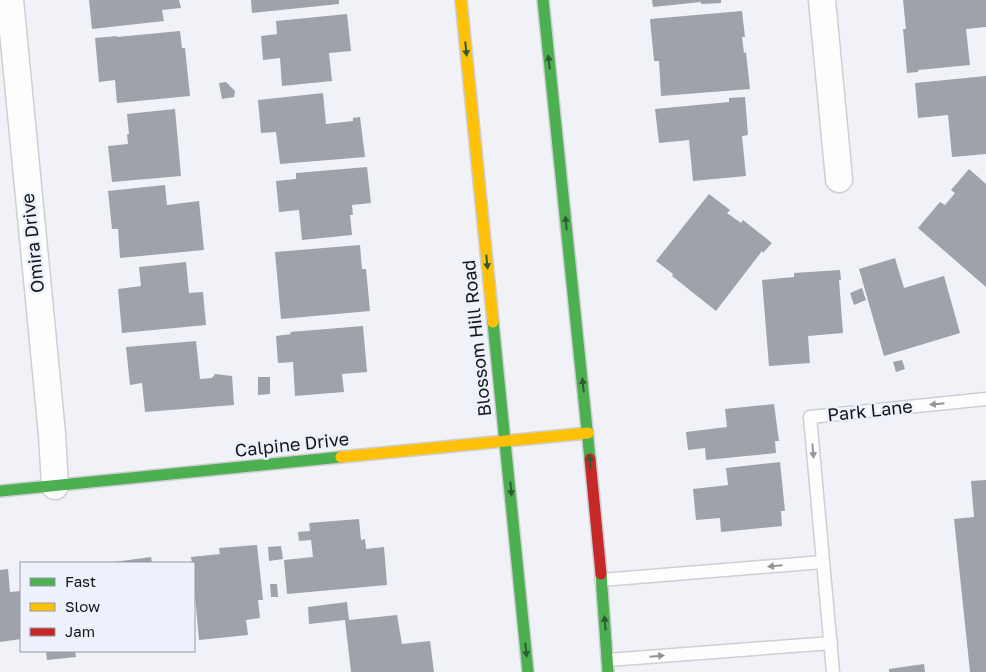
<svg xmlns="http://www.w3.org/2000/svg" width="986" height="672" font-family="'Golos Text',sans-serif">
  <rect width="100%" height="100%" fill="#f0f2f8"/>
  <!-- building -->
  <g fill="#9ea2aa">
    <path d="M 89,0 L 179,0 L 181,8 L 162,10 L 164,21 L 92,29 Z"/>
    <path d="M 251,0 L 339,0 L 339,4 L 252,13 Z"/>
    <path d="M 652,0 L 721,0 L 721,3 L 701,4 L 701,2 L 653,7 Z"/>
    <path d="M 903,0 L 986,0 L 986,27 L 966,29 L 970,65 L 918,70 L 918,72 L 907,73 L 903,29 L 906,29 Z"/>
    <path d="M 742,11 L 745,37 L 742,37 L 744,53 L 746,52 L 750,89 L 661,96 L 659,61 L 654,61 L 650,19 Z"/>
    <path d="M 347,14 L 351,51 L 329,53 L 332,81 L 282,86 L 280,58 L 263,60 L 261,36 L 277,34 L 276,21 Z"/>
    <path d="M 180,31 L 182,48 L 185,48 L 190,96 L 117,103 L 115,80 L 99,82 L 95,38 L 117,36 L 117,37 Z"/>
    <path d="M 986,76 L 986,154 L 952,157 L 948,115 L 918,118 L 915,83 Z"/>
    <path d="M 226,82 L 235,91 L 234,97 L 222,99 L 219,83 Z"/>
    <path d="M 323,93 L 326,124 L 353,121 L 353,118 L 360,117 L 365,157 L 280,164 L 276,132 L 261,133 L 258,100 Z"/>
    <path d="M 745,97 L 748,135 L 742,136 L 746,176 L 693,181 L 689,140 L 659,143 L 655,109 L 729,102 L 729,98 Z"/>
    <path d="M 175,109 L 181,176 L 112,182 L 108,146 L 128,144 L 127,134 L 129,134 L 127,114 Z"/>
    <path d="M 367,167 L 371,203 L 352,205 L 353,215 L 350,215 L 352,235 L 302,240 L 299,210 L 279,212 L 276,181 L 296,179 L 296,173 Z"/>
    <path d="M 969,169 L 986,184 L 986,287 L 918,228 L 940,202 L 945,205 L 955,193 L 951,190 Z"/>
    <path d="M 165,185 L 167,205 L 199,201 L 204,250 L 120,258 L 118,229 L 112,229 L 108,191 Z"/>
    <path d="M 709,194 L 730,210 L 727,213 L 741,223 L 743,220 L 772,243 L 763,253 L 762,251 L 716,311 L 672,276 L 673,274 L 656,261 Z"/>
    <path d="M 360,245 L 362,269 L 366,269 L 370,311 L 281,319 L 275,252 Z"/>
    <path d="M 895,258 L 904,288 L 944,276 L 960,333 L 884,356 L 859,269 Z"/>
    <path d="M 186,262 L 189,293 L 203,292 L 206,325 L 122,333 L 118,289 L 141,286 L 139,267 Z"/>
    <path d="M 840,270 L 841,280 L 839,280 L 843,333 L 808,336 L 810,363 L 769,366 L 762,280 L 794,277 L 794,273 Z"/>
    <path d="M 862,288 L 866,300 L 854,305 L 850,293 Z"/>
    <path d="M 363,326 L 367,372 L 342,374 L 344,392 L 295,396 L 293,362 L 278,363 L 276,336 L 291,334 L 290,332 Z"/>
    <path d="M 196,341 L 200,379 L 212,378 L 215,374 L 232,376 L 234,405 L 145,412 L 142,383 L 130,385 L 126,347 Z"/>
    <path d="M 902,360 L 905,369 L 896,372 L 893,362 Z"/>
    <path d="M 258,377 L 270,377 L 270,394 L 258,395 Z"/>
    <path d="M 774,404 L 779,441 L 775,441 L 776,453 L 706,460 L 705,448 L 688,450 L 686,432 L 727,427 L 725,409 Z"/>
    <path d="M 780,462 L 785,511 L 781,511 L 782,526 L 721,532 L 720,518 L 696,520 L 693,489 L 728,485 L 726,468 Z"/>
    <path d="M 986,480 L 986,672 L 970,672 L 954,519 L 974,517 L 971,481 Z"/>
    <path d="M 359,519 L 361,540 L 365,539 L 366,549 L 384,547 L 387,585 L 287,594 L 284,560 L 313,557 L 311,540 L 299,541 L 298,532 L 310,531 L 309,523 Z"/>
    <path d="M 257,545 L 263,600 L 258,600 L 260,618 L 246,620 L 248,635 L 199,640 L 194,585 L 194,563 L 192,563 L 191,557 L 220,554 L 219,548 Z"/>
    <path d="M 281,546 L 283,559 L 269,561 L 268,547 Z"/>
    <path d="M 151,557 L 152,563 L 114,563 L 114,562 Z"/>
    <path d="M 8,569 L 10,592 L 21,591 L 21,639 L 0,642 L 0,570 Z"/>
    <path d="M 270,584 L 277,584 L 278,597 L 271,597 Z"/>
    <path d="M 347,602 L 349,620 L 397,615 L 402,644 L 430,641 L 434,672 L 351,672 L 345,620 L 309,624 L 308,607 Z"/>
    <path d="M 46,651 L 75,651 L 76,657 L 47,660 Z"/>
    <path d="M 924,664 L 925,672 L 889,672 L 889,669 Z"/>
  </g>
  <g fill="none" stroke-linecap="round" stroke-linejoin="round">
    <defs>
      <g id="lane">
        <path d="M 601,580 L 823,562"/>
        <path d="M 608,660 L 831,643"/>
        <path d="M 833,672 L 810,417 L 986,399"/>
      </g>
      <g id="street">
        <path d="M 10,0 L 52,434 L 55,486"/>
        <path d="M 822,0 L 839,179"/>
      </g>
      <g id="fast">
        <path d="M 543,0 L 590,459"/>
        <path d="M 493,322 L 528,672"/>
        <path d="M 0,491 L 341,457"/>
        <path d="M 601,574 L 608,672"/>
      </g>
      <g id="slow">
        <path d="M 461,0 L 493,322"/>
        <path d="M 341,457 L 588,433"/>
      </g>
      <path id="jam" d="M 590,459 L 601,574"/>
    </defs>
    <!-- lane casing -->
    <use href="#lane" stroke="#cdcfd3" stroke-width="15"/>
    <!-- street casing -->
    <use href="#street" stroke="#cdcfd3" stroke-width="29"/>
    <!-- fast casing -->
    <use href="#fast" stroke="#cdcfd3" stroke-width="14"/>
    <!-- slow casing -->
    <use href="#slow" stroke="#cdcfd3" stroke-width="14"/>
    <!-- jam casing -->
    <use href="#jam" stroke="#cdcfd3" stroke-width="14"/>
    <!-- lane -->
    <use href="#lane" stroke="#fdfdfe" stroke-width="12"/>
    <!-- street -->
    <use href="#street" stroke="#fdfdfe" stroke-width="26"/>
    <!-- fast -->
    <use href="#fast" stroke="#4caf50" stroke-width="11"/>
    <!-- slow -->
    <use href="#slow" stroke="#ffc107" stroke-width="11"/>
    <!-- jam -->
    <use href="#jam" stroke="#c62828" stroke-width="11"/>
  </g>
  <!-- one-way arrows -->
  <defs><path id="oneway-solid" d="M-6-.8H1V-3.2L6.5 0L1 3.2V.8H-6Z" transform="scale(1.25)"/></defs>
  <g fill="#2d5b32">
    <use href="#oneway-solid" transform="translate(466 49) rotate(84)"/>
    <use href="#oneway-solid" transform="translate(549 62) rotate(-96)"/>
    <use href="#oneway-solid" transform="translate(566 223) rotate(-96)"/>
    <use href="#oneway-solid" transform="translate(487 262) rotate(84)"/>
    <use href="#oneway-solid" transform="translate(583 385) rotate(-96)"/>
    <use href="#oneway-solid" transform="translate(590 462) rotate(-95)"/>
    <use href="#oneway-solid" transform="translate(511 489) rotate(85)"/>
    <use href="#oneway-solid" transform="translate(605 623) rotate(-95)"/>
    <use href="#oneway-solid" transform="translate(526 650) rotate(84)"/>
  </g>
  <g fill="#949597">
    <use href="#oneway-solid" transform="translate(937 404) rotate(174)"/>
    <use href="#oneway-solid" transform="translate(813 451) rotate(85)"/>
    <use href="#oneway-solid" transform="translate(775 566) rotate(175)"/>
    <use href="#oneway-solid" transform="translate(657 656) rotate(-5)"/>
  </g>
  <g text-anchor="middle" stroke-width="5" stroke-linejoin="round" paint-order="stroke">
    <!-- street labels -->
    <g font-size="18" fill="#14161a" stroke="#ecf1fc">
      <text transform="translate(33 243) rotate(-96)" y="6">Omira Drive</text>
      <text transform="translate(477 338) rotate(-96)" y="6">Blossom Hill Road</text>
      <text transform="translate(870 411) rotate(-6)" y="6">Park Lane</text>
      <text transform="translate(292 445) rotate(-6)" y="6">Calpine Drive</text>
    </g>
  </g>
  <!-- legend -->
  <rect x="20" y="562" width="175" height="90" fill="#ecf1fc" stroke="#9699a2"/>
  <rect x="30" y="578" width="25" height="8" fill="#4caf50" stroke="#9699a2"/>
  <text x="65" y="587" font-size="15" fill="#14161a">Fast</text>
  <rect x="30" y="603" width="25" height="8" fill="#ffc107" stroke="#9699a2"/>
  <text x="65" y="612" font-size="15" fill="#14161a">Slow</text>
  <rect x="30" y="628" width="25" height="8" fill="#c62828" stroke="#9699a2"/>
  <text x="65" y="637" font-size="15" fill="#14161a">Jam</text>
</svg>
